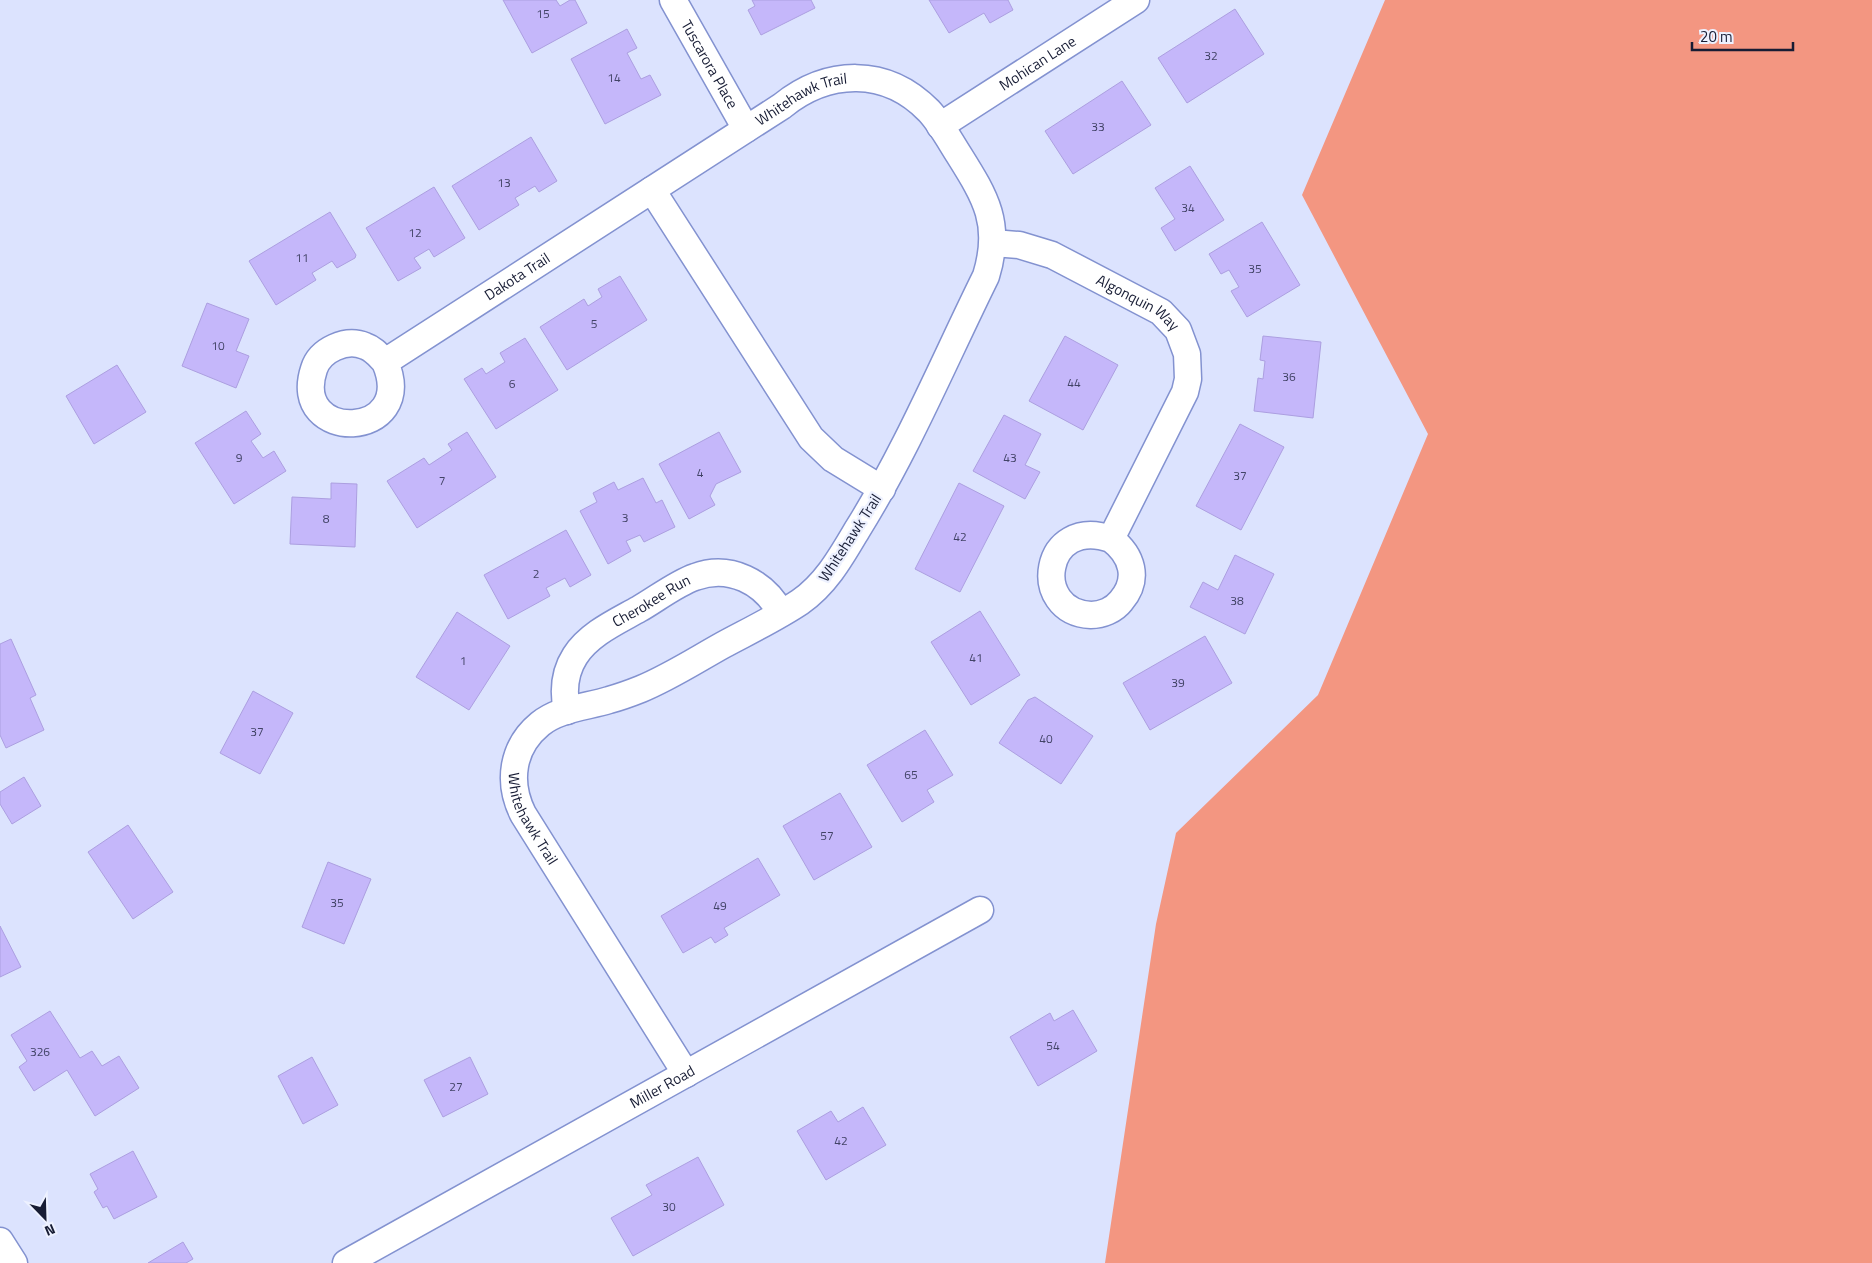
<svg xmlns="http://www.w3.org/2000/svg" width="1872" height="1263" font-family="'Titillium Web',sans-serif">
  <rect width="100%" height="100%" fill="#dce3fe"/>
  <!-- forest -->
  <path fill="#f39681" d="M 1385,0 L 1872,0 L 1872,1263 L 1105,1263 L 1156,924 L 1176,833 L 1318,695 L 1428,434 L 1302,195 Z"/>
  <!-- building -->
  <g fill="#c5b7fa" stroke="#ac9fe0">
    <path d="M 503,0 L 556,0 L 560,6 L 570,0 L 575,0 L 587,23 L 532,53 Z"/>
    <path d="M 752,0 L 811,0 L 815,8 L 761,35 L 748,10 L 755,6 Z"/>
    <path d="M 929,0 L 1008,0 L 1013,10 L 990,23 L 984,13 L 949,33 Z"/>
    <path d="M 1235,9 L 1264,54 L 1187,103 L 1158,58 Z"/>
    <path d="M 627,29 L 637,48 L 627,53 L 641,79 L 650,75 L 661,95 L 605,124 L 571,59 Z"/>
    <path d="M 1122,81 L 1151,125 L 1073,174 L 1045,131 Z"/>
    <path d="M 531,137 L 557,181 L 539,192 L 535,186 L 515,198 L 519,205 L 479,230 L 452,186 Z"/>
    <path d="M 1190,166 L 1224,220 L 1175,251 L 1161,228 L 1175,219 L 1155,188 Z"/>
    <path d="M 434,187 L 465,238 L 434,257 L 429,249 L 414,258 L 421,268 L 398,281 L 366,228 Z"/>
    <path d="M 330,212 L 356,255 L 355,258 L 337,268 L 332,261 L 312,273 L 316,280 L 276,305 L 249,261 Z"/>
    <path d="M 1262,222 L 1300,285 L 1247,317 L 1231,291 L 1239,287 L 1229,270 L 1221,274 L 1209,254 Z"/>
    <path d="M 620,276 L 647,320 L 567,370 L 540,327 L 584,299 L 588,306 L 602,297 L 598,289 Z"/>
    <path d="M 207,303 L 249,319 L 236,351 L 249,356 L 236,388 L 182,366 Z"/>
    <path d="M 1065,336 L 1118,365 L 1083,430 L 1029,401 Z"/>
    <path d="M 1263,336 L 1321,342 L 1313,418 L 1254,411 L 1258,378 L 1263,379 L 1265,361 L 1260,360 Z"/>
    <path d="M 525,338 L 558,390 L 496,429 L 464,379 L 482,368 L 486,374 L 505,362 L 500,353 Z"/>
    <path d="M 117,365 L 146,412 L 94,444 L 66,396 Z"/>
    <path d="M 246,411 L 261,434 L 251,441 L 263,458 L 274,451 L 286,471 L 234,504 L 195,443 Z"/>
    <path d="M 1004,415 L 1041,434 L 1025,465 L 1040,472 L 1025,499 L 973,471 Z"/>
    <path d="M 1240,424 L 1284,447 L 1241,530 L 1196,506 Z"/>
    <path d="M 467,432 L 496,477 L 417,528 L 387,481 L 424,458 L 429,465 L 452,450 L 448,444 Z"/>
    <path d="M 719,432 L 741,472 L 716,484 L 710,496 L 715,505 L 689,519 L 659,464 Z"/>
    <path d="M 643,478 L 656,503 L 662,500 L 675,527 L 644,542 L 640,535 L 626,541 L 631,551 L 608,564 L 580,511 L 597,502 L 593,493 L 614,482 L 618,490 Z"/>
    <path d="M 331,483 L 357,484 L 355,547 L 290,544 L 292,497 L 331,499 Z"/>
    <path d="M 959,483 L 1004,506 L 960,592 L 915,569 Z"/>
    <path d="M 566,530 L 591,575 L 570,587 L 565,578 L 546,588 L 550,596 L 508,619 L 484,575 Z"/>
    <path d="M 1235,555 L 1274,574 L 1245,634 L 1190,607 L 1203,582 L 1218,590 Z"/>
    <path d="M 980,611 L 1020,675 L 971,705 L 931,642 Z"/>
    <path d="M 457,612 L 510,646 L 469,710 L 416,677 Z"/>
    <path d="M 1205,636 L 1232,683 L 1150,730 L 1123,683 Z"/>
    <path d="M 11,639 L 36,695 L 30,698 L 44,730 L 6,748 L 0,735 L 0,644 Z"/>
    <path d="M 253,691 L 293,713 L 260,774 L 220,753 Z"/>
    <path d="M 1035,697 L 1093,736 L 1061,784 L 999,743 L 1028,700 Z"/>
    <path d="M 925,730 L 953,775 L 927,790 L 934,802 L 902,822 L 867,765 Z"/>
    <path d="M 24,777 L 41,806 L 12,824 L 0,804 L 0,792 Z"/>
    <path d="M 840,793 L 872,847 L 814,880 L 783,826 Z"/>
    <path d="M 128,825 L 173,892 L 133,919 L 88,852 Z"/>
    <path d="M 758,858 L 780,895 L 724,928 L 728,935 L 715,943 L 711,937 L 683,953 L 661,916 Z"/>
    <path d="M 328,862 L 371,879 L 344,944 L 302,927 Z"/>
    <path d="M 0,926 L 21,967 L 0,977 Z"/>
    <path d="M 1073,1010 L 1097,1051 L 1038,1086 L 1010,1037 L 1050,1013 L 1054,1021 Z"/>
    <path d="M 50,1011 L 80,1058 L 92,1051 L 102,1066 L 119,1056 L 139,1088 L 95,1116 L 67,1070 L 34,1091 L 19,1067 L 27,1061 L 11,1035 Z"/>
    <path d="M 312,1057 L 338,1105 L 303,1124 L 278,1076 Z"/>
    <path d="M 470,1057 L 488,1094 L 443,1117 L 424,1080 Z"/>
    <path d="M 863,1107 L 886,1145 L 826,1180 L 797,1131 L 831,1111 L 838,1122 Z"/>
    <path d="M 133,1151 L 157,1197 L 114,1219 L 107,1206 L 103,1208 L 94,1192 L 98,1189 L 90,1174 Z"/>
    <path d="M 698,1157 L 724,1205 L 633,1256 L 611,1218 L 652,1195 L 646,1185 Z"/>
    <path d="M 183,1242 L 193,1259 L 186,1263 L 148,1263 Z"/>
  </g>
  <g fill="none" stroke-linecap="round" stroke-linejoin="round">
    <defs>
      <g id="street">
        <path id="s1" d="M 673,0 L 746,129"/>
        <path id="s2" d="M 940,126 L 1136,0"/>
        <path d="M 652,190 L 811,438 L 833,459 L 882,489"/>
        <path id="s3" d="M 993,243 L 1019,245 L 1052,255 L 1161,312 L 1178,330 L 1187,354 L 1188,379 L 1185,392 L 1111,539 C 1043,515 1029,612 1091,615 C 1102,615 1114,610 1121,601 C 1140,579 1132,555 1111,539"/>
        <path id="s4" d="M 385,362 C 419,441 289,444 314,369 C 320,350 346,338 365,346 C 374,349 379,356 385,362 L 782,106 C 828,69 886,67 929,111 C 941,124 950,141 959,155 C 986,198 1002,224 986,276 C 944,361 907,450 857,530 C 841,557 826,584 800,602 C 776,618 749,631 723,645 C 696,660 670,677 641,689 C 631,693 620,697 609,700 C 586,707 558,709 540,724 C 512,747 507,782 523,814 L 686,1074"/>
        <path id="s5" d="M 567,711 C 563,692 564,673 575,656 C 589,634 616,622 639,609 C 655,600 677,583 695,577 C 730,564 764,582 781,613"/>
        <path d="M 0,1241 L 14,1263"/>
        <path id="s6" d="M 346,1263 L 980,910"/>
      </g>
    </defs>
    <!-- street casing -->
    <use href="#street" stroke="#8392d0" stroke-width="29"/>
    <!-- street -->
    <use href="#street" stroke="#fff" stroke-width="26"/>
  </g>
  <g text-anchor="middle" stroke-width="4.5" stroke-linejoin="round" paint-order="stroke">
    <!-- number labels -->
    <g font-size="12" fill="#424366">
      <text x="543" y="18">15</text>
      <text x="1211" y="60">32</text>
      <text x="614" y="82">14</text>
      <text x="1098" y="131">33</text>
      <text x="504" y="187">13</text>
      <text x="1188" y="212">34</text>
      <text x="415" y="237">12</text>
      <text x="302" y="262">11</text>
      <text x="1255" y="273">35</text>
      <text x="594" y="328">5</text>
      <text x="218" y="350">10</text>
      <text x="1289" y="381">36</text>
      <text x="1074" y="387">44</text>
      <text x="512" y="388">6</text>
      <text x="239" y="462">9</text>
      <text x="1010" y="462">43</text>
      <text x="700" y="477">4</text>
      <text x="1240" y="480">37</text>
      <text x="442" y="485">7</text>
      <text x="625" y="522">3</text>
      <text x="326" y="523">8</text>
      <text x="960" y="541">42</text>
      <text x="536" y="578">2</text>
      <text x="1237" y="605">38</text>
      <text x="976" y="662">41</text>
      <text x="463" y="665">1</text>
      <text x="1178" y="687">39</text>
      <text x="257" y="736">37</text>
      <text x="1046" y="743">40</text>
      <text x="911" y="779">65</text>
      <text x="827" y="840">57</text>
      <text x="337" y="907">35</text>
      <text x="720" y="910">49</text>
      <text x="1053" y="1050">54</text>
      <text x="40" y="1056">326</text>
      <text x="456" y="1091">27</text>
      <text x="841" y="1145">42</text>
      <text x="669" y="1211">30</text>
    </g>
    <!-- street labels -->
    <g font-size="15" fill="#171c34" stroke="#edf1ff">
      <text dy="5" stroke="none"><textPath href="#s2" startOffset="116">Mohican Lane</textPath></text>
      <text dy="5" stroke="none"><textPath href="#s1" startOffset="74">Tuscarora Place</textPath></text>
      <text dy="5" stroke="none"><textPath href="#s4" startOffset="746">Whitehawk Trail</textPath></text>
      <text dy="5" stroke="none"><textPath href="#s4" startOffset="410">Dakota Trail</textPath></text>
      <text dy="5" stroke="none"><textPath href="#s3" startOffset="159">Algonquin Way</textPath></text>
      <text transform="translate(850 538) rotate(-57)" y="5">Whitehawk Trail</text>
      <text dy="5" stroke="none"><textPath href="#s5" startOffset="152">Cherokee Run</textPath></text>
      <text dy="5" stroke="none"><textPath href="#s4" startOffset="1844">Whitehawk Trail</textPath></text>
      <text dy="5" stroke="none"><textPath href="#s6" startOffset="362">Miller Road</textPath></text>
    </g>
  </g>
  <!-- north arrow -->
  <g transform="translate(45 1218) rotate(157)" stroke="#edf1ff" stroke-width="4" paint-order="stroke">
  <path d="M0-4L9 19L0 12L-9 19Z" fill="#171c34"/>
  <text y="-8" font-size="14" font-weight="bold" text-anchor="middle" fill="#171c34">N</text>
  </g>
  <!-- scale -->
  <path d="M1692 42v8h101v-8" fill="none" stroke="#171c34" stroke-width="2.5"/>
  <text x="1700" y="42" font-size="15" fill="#171c34" stroke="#edf1ff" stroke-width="4" paint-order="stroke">20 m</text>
</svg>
